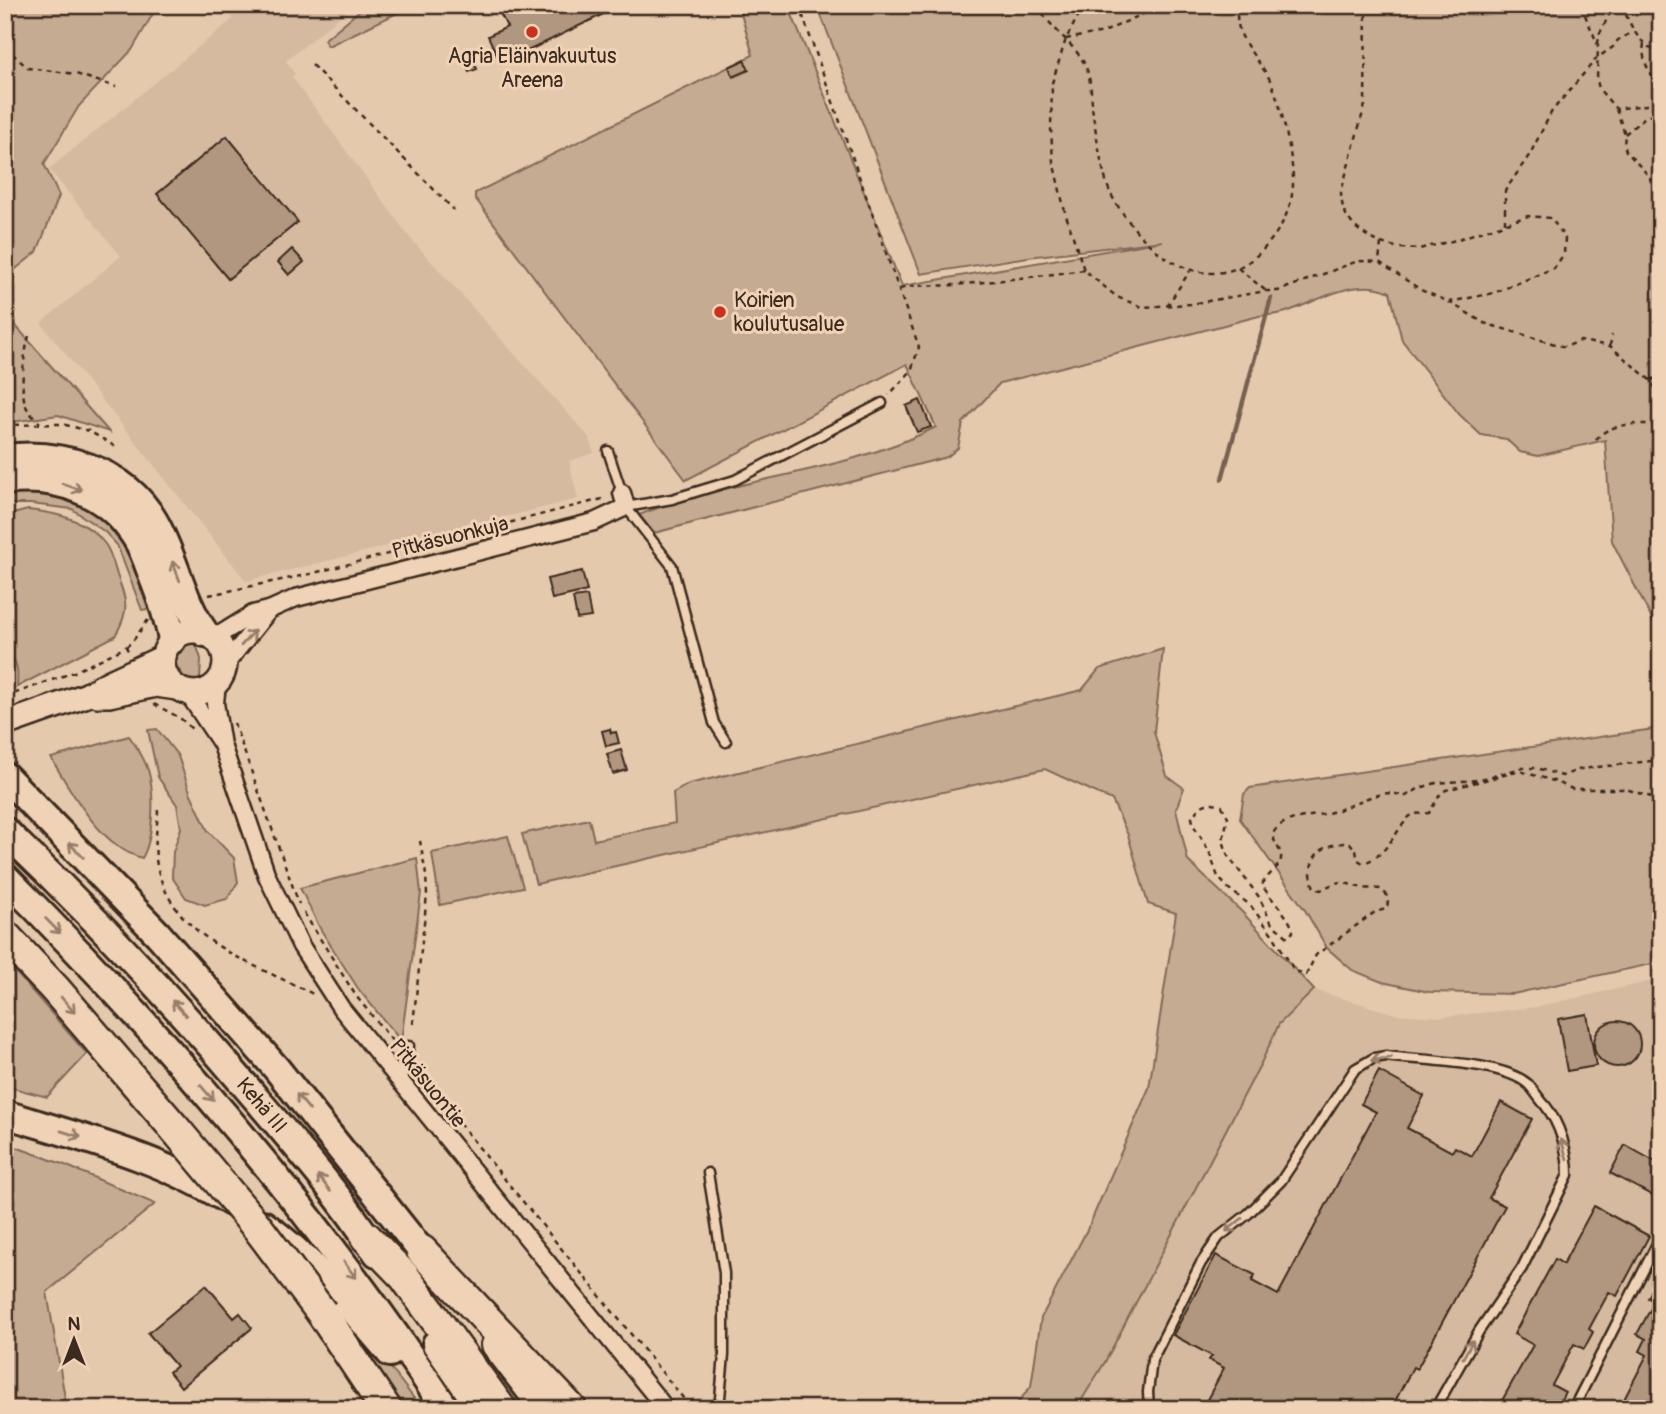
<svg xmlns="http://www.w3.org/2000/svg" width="1666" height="1414" font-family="Pangolin,sans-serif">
  <rect width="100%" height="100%" fill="#e5c9ad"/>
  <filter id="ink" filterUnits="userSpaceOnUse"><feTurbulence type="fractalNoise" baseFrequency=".0143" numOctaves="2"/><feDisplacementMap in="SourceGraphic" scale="14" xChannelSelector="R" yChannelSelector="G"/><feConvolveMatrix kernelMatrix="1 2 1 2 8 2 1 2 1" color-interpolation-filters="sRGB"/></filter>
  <g filter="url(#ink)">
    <!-- built -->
    <g fill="#d5baa0">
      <path d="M 233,5 L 354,5 L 286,61 L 295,74 L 292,77 L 410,238 L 589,437 L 594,453 L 569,461 L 578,499 L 246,581 L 41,323 L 121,256 L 49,169 L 233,19 L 227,10 Z"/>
      <path d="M 1661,979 L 1661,1409 L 1076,1409 L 1105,1362 L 1262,1061 L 1279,1024 L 1314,990 L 1395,1014 L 1441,1017 L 1536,1007 Z"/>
    </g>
    <!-- green -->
    <g fill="#c5ab92" stroke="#806a58" stroke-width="2">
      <path d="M 5,5 L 158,5 L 132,50 L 79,106 L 44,164 L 59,196 L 37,252 L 12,272 L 15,325 L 109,432 L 58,415 L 5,423 Z"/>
      <path d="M 366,5 L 414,5 L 328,46 L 324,40 Z"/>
      <path d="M 745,5 L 788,5 L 902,286 L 1163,241 L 1028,257 L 921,274 L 817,5 L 1661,5 L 1661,637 L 1612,541 L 1605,440 L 1538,456 L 1520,452 L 1506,439 L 1481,435 L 1459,414 L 1402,340 L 1390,292 C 1355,276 1319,301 1286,312 C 1277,315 1267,315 1259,316 L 1000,383 L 963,423 L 958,448 L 947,457 L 654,533 L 639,515 C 735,477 844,474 936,427 L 907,364 L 686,480 L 475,198 L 475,193 L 753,55 L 740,10 Z"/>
      <path d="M 16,489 L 73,496 L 108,518 L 132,548 L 156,608 L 142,610 L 117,545 L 105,532 L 72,509 L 31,504 L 5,504 L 5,492 Z"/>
      <path d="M 28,510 C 56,513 87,519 105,544 C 111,552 114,565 117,575 C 127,602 130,610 115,636 L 17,687 C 18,672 19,660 5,653 L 5,516 Z"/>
      <path d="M 195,641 L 201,659 L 200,681 L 185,678 L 174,663 C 175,650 183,643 195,641 Z"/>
      <path d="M 1163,649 L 1154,732 L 1167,776 L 1184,788 L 1176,809 L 1188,861 L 1242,912 L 1314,990 L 1279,1024 L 1262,1061 L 1105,1362 L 1076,1409 L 1013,1409 L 1031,1386 L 1041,1318 L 1089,1226 L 1149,1088 L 1176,913 L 1148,904 L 1128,835 L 1112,800 L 1045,769 L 536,884 L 522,834 L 589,819 L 594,840 L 675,823 L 673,793 L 689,784 L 1082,690 L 1099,669 Z"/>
      <path d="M 1661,728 L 1661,962 L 1513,994 L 1429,992 L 1382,982 L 1352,970 L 1327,948 L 1305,910 L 1240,819 L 1244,794 L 1250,788 Z"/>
      <path d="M 157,729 L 178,756 L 190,792 L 208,831 L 234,858 L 238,882 L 227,899 L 205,905 L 186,898 L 172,877 L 173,852 L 181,828 L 177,805 L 158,777 L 148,730 Z"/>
      <path d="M 129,736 C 137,747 144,757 148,770 C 155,792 154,838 142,858 C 101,847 72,793 51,758 Z"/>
      <path d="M 508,836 L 523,887 L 440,905 L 432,853 Z"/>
      <path d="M 417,858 L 421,893 L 401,1041 L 359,990 L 321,930 L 300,888 Z"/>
      <path d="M 5,960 L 87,1054 L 47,1097 L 5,1086 Z"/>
      <path d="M 5,1143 L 65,1165 L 155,1204 L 47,1292 L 65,1398 L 59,1409 L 5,1409 Z"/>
      <path d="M 313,1277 L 367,1337 L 422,1409 L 400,1409 Z"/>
    </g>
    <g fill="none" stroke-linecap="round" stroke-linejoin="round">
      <!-- stream -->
      <path stroke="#76614f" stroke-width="4.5" d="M 1222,479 L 1271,298"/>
    </g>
    <!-- building -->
    <g fill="#b19780" stroke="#3b2a1e" stroke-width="2">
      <path d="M 496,5 L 622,5 L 501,64 L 488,36 L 507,27 Z"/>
      <path d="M 473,60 L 477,69 L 469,72 L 465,64 Z"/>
      <path d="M 744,60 L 749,70 L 733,77 L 729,67 Z"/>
      <path d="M 227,136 L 298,222 L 228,279 L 157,194 Z"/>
      <path d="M 292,249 L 304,262 L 289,275 L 278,262 Z"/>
      <path d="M 920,400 L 931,427 L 917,432 L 906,406 Z"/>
      <path d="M 582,571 L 587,591 L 552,599 L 547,579 Z"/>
      <path d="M 587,596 L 591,617 L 577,619 L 573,598 Z"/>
      <path d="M 610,729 L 611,733 L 616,732 L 619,743 L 606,746 L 602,731 Z"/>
      <path d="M 621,750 L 627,770 L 613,774 L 607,754 Z"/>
      <path d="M 1587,1014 L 1596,1066 L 1567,1071 L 1558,1019 Z"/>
      <circle cx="1617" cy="1044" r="23"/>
      <path d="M 1379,1071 L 1424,1096 L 1407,1128 L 1452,1152 L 1455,1147 L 1472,1156 L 1501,1102 L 1532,1119 L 1489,1198 L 1505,1206 L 1417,1369 L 1413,1367 L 1391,1409 L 1202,1409 L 1224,1368 L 1209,1360 L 1212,1356 L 1173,1335 L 1216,1255 L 1255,1275 L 1252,1281 L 1278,1295 L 1376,1112 L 1361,1104 Z"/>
      <path d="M 1625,1145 L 1661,1165 L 1661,1200 L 1610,1173 Z"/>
      <path d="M 1594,1206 L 1649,1236 L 1617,1296 L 1609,1292 L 1589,1329 L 1593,1332 L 1584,1349 L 1574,1344 L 1552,1385 L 1565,1392 L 1556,1409 L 1493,1409 L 1495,1404 L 1499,1406 L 1533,1345 L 1514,1334 L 1555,1259 L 1563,1264 Z"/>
      <path d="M 1656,1282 L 1661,1285 L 1661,1409 L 1619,1409 L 1647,1355 L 1640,1351 L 1646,1339 L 1637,1334 L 1655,1301 L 1648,1298 Z"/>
      <path d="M 206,1285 L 234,1318 L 240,1313 L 252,1328 L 181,1387 L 169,1372 L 176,1366 L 148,1333 Z"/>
    </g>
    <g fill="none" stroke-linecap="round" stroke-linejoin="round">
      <defs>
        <g id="service">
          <path d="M 608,451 L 622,493"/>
          <path d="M 726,742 L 714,723 L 672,566 L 626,507 L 672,499 L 735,480 L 882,403"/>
          <path d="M 401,1080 L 409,1046"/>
          <path d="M 708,1173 L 724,1273 L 724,1355 L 719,1409"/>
          <path d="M 1149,1409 L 1148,1392 L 1152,1360 L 1201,1263 L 1219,1237 L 1248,1214 L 1281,1181 L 1355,1069 L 1374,1058 L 1386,1056 C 1422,1061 1501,1061 1528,1084 C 1534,1090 1539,1099 1545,1105 C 1560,1124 1568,1151 1568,1175 L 1522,1268 L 1479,1331 L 1435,1409"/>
          <path d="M 1573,1409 L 1661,1236"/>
        </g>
        <g id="minor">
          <path d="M 214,638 L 253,614 L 269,610 L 296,598 L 594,522 L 626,507 L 622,493"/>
          <path d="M 225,665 L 269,610"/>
          <path d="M 217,683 L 215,703 L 222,745 L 267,876 L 301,946 L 341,1008 L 666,1409"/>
          <path d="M 187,692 L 221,743"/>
        </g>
        <g id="secondary">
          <circle cx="194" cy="662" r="31"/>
          <path d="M 98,695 L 109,695 L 156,685 L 177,688"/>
          <path d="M 5,724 L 87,695 L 108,683 L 164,657"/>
        </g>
        <g id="trunk">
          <path d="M 5,458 C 61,451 124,469 154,521 C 175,557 181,599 205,633"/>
          <path d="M 5,481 C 57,474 108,492 136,538 C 145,552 149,568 155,583 C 162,602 169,620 172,640"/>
          <path d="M 5,776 L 158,934 L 276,1068 L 434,1267"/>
          <path id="s1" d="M 5,831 C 95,917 179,1007 259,1102 C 300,1150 343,1200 377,1253"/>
          <path d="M 5,877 C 169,1041 318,1215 446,1409"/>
          <path d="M 5,1114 C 82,1138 163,1158 231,1202"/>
          <path d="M 263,1224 C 312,1259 351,1307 390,1353"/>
          <path d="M 436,1344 L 481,1409"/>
          <path d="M 495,1345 L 544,1409"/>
        </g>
        <g id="motorway">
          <path d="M 5,936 L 55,989 L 176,1130"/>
          <path d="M 366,1237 L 404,1276 L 501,1409"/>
          <path d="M 422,1251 L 571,1409"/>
          <path d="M 322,1313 L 386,1409"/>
        </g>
      </defs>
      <!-- service casing -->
      <use href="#service" stroke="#3b2a1e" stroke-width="13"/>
      <!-- minor casing -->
      <use href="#minor" stroke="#3b2a1e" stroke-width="21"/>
      <!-- secondary casing -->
      <use href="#secondary" stroke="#3b2a1e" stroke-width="28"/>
      <!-- trunk casing -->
      <use href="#trunk" stroke="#3b2a1e" stroke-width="32"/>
      <!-- motorway casing -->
      <use href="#motorway" stroke="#3b2a1e" stroke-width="35"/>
      <!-- path -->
      <g stroke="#3b2a1e" stroke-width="2.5" stroke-dasharray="5 5" stroke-linecap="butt">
        <path d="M 799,5 L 919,347 L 911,371 L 889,395"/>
        <path d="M 1038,5 C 1049,28 1072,41 1084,63 C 1092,78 1091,98 1093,115 C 1096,132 1103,178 1110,192 C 1114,201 1121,211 1127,219 C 1165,272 1229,300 1274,236 C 1285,221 1293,202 1293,183 C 1294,161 1280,99 1270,80 C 1256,54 1232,37 1238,5"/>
        <path d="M 1084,5 L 1066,39 L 1052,83 L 1051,129 L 1053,161 L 1065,212 L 1084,270 L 1117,297 L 1142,307 L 1191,304 L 1266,291 L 1278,291 L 1358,261 L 1379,262 L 1421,290 L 1449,302 L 1484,323 L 1565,347 L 1580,341 L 1610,346 L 1650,380 L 1661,396"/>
        <path d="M 1366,5 L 1365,105 L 1341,192 C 1341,219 1358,233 1381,243 L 1379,262"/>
        <path d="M 1586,5 L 1585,15 L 1598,45 L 1597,80 L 1599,89 L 1616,109 L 1661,103"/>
        <path d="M 1622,5 C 1631,27 1638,44 1661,54"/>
        <path d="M 1066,39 L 1104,32 L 1162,5"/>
        <path d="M 1598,44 L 1599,35 L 1614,5"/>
        <path d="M 1644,44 C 1641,60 1650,76 1661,88"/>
        <path d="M 5,47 L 28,68 L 76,74 L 116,87"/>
        <path d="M 312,65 L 454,210"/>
        <path d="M 1616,109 L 1625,134 L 1624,145 L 1626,151 L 1649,176 L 1661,208"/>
        <path d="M 1625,134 L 1644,118 L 1661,110"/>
        <path d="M 1505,223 L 1505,191 L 1530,154 L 1552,111 L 1597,58 L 1613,47 L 1618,40 L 1633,32"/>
        <path d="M 1381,243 L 1399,248 L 1419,249 L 1452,241 L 1528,216 L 1551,218 L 1565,238 L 1564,254 L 1554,268 L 1494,293 L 1449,302"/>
        <path d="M 1238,268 L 1266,291"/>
        <path d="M 900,289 C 918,283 935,287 954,285 C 997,281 1040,276 1084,270"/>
        <path d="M 1167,306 L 1190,271"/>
        <path d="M 29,336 C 24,354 18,394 28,410 C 31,415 36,419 40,423"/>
        <path d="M 1610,346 L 1612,335"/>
        <path d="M 1650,380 L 1661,376"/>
        <path d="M 5,425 L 62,424 L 89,431 L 118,448"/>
        <path d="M 1596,440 C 1608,422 1642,423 1661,425"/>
        <path d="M 209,595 L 310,574 L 606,498"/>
        <path d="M 126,647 L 132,642 L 148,620"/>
        <path d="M 5,697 L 74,672 L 126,647 L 129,652"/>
        <path d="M 154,704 L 180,718 L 192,729"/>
        <path d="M 234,723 L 299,904"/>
        <path d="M 1661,756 L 1651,761 L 1581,769 L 1562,776 L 1537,768 L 1522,768 L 1477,780 L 1436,783 L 1420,788 L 1406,796 C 1401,796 1396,793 1390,793 C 1369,794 1348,808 1328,813 C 1313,817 1287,816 1276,829 C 1267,839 1283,848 1281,859 C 1279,869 1266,875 1262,885 C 1270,899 1292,918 1293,932 L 1288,937 L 1272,924 L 1259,897 L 1228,856 L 1223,840 L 1228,817 L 1222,806 C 1209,799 1199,805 1192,818 L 1194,826 L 1209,851 L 1218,877 L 1229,889 L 1250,905 L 1273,935 L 1294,970 L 1306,975 L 1316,955 L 1375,912 L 1386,909 C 1390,900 1388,894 1380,889 C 1374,888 1369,889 1363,888 C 1339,883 1345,877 1321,890 L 1314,888 C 1304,859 1320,842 1350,843 L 1356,851 L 1358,860 L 1363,863 C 1386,857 1394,833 1409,817 L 1413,814 L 1429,813 L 1441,793 L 1446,790 L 1520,771 L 1557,782 L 1572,789 L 1626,789 L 1651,797 L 1661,790"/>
        <path d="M 158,810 C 157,829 153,851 158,870 C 176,941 255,964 313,994"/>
        <path d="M 304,913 L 356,996 L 398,1048"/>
        <path d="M 413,1024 L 427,895 L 426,875 L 420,841"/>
        <path d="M 415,1069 L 692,1409"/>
      </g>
      <!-- service -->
      <use href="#service" stroke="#f0d3b6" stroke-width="8"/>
      <!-- minor -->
      <use href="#minor" stroke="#f0d3b6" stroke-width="16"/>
      <!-- secondary -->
      <use href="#secondary" stroke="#f0d3b6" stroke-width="23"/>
      <!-- trunk -->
      <use href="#trunk" stroke="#f0d3b6" stroke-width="26"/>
      <!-- motorway -->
      <use href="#motorway" stroke="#f0d3b6" stroke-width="30"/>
      <defs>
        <path id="motorway-bridge" d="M 176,1130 L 258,1228 L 322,1313"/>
      </defs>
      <!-- motorway-bridge casing -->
      <use href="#motorway-bridge" stroke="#3b2a1e" stroke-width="35" stroke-linecap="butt"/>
      <!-- motorway-bridge -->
      <use href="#motorway-bridge" stroke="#f0d3b6" stroke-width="30"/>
    </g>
    <!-- one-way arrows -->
    <defs><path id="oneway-shaft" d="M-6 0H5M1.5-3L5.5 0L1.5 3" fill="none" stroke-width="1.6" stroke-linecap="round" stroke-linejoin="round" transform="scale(1.75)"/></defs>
    <g stroke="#967e6a">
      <use href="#oneway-shaft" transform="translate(72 487) rotate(19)"/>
      <use href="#oneway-shaft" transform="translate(176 571) rotate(-111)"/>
      <use href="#oneway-shaft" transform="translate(248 638) rotate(-48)"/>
      <use href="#oneway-shaft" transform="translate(76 850) rotate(-134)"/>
      <use href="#oneway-shaft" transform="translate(53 926) rotate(45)"/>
      <use href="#oneway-shaft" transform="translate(68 1005) rotate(49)"/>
      <use href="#oneway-shaft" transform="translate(179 1008) rotate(-132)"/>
      <use href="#oneway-shaft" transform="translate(1381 1059) rotate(171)"/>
      <use href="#oneway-shaft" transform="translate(207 1093) rotate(50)"/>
      <use href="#oneway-shaft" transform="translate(303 1102) rotate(-129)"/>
      <use href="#oneway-shaft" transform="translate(71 1134) rotate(17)"/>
      <use href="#oneway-shaft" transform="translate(1564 1149) rotate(-106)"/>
      <use href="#oneway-shaft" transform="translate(324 1183) rotate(-128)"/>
      <use href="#oneway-shaft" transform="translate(1234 1225) rotate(141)"/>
      <use href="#oneway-shaft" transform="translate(350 1270) rotate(53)"/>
      <use href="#oneway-shaft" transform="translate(1468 1349) rotate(-61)"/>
    </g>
  </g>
  <!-- markers -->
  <g fill="#c8321e" stroke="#f0d3b6" stroke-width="2.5">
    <circle cx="532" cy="32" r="7"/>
    <circle cx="720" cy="312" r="7"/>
  </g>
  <g text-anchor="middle" stroke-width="6" stroke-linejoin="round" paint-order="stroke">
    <!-- poi labels -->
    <g font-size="21" fill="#3b2a1e" stroke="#f0d3b6">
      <text x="532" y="63">Agria Eläinvakuutus<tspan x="532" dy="24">Areena</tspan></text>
      <text x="734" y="307" text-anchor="start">Koirien<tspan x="734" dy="24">koulutusalue</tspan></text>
    </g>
    <!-- street labels -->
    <g font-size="21" fill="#3b2a1e" stroke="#f0d3b6">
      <text transform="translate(450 537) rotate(-14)" y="7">Pitkäsuonkuja</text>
      <text transform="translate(428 1083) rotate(51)" y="7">Pitkäsuontie</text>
      <text dy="7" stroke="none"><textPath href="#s1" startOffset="376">Kehä III</textPath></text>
    </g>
  </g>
  <!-- margin -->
  <rect width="1666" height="1414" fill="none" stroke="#f0d3b6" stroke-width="28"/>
  <rect x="14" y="14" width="1638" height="1386" fill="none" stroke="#3b2a1e" stroke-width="2.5" filter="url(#ink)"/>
  <!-- north arrow -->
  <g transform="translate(74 1340)" stroke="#f0d3b6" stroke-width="5" paint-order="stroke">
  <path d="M0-5L12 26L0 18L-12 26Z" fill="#3b2a1e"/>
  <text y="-10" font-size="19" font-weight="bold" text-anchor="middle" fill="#3b2a1e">N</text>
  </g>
</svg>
